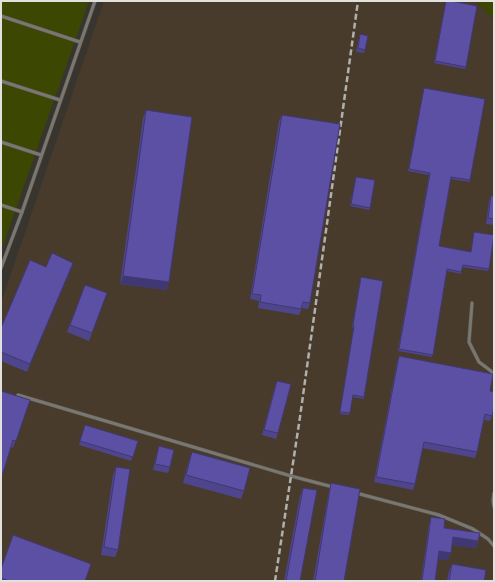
<svg xmlns="http://www.w3.org/2000/svg" width="495" height="582" font-family="Montserrat,sans-serif">
  <rect width="100%" height="100%" fill="#38352f"/>
  <!-- industrial -->
  <path fill="#483b2c" d="M 104,1 L 476,1 L 494,20 L 494,581 L 1,581 L 1,303 Z"/>
  <!-- green -->
  <g fill="#3c4702">
    <path d="M 1,1 L 89,1 L 1,251 Z"/>
    <path d="M 476,1 L 494,1 L 494,20 Z"/>
  </g>
  <g fill="none" stroke-linecap="round" stroke-linejoin="round">
    <defs>
      <g id="lane">
        <path d="M 1,16 L 80,42"/>
        <path d="M 1,81 L 60,100"/>
        <path d="M 1,142 L 41,155"/>
        <path d="M 1,205 L 22,212"/>
        <path d="M 1,268 L 22,212 L 95,1"/>
        <path d="M 472,303 L 469,342 L 479,362 L 491,371 L 494,378"/>
        <path d="M 18,395 L 291,476 L 333,487"/>
        <path d="M 356,493 L 439,515 L 473,529 L 488,539 L 494,546"/>
        <path d="M 494,493 L 493,501 L 494,507"/>
      </g>
    </defs>
    <!-- lane casing -->
    <use href="#lane" stroke="#56544e" stroke-width="4"/>
    <!-- lane -->
    <use href="#lane" stroke="#7a7770" stroke-width="3"/>
    <!-- rail -->
    <path stroke="#b2b0ac" stroke-width="2.5" stroke-dasharray="6 3" stroke-linecap="butt" d="M 275,581 L 300,417 L 358,1"/>
  </g>
  <!-- wall -->
  <g fill="#4e458d">
    <path d="M 446,1 L 466,67 L 465,69 L 434,63 Z"/>
    <path d="M 360,34 L 365,50 L 364,53 L 356,52 L 359,38 Z"/>
    <path d="M 424,88 L 470,180 L 470,182 L 451,179 L 439,246 L 471,252 L 474,232 L 489,269 L 488,271 L 462,267 L 461,274 L 447,271 L 432,357 L 398,351 L 429,175 L 408,171 Z"/>
    <path d="M 146,110 L 169,282 L 166,290 L 120,284 L 143,118 Z"/>
    <path d="M 282,115 L 310,303 L 308,309 L 302,308 L 299,315 L 258,308 L 259,301 L 250,299 L 279,121 Z"/>
    <path d="M 356,177 L 370,208 L 369,210 L 350,206 Z"/>
    <path d="M 491,196 L 494,196 L 494,225 L 486,224 L 489,201 Z"/>
    <path d="M 73,263 L 27,372 L 1,361 L 1,328 L 46,267 Z"/>
    <path d="M 361,277 L 364,397 L 364,399 L 352,397 L 349,415 L 340,414 L 354,328 L 352,327 Z"/>
    <path d="M 85,285 L 107,293 L 89,341 L 67,332 Z"/>
    <path d="M 399,356 L 490,391 L 492,416 L 490,421 L 484,420 L 477,452 L 475,458 L 422,448 L 415,484 L 413,490 L 374,482 L 397,362 Z"/>
    <path d="M 277,381 L 278,433 L 276,439 L 262,435 L 275,386 Z"/>
    <path d="M 1,391 L 30,400 L 13,448 L 11,447 Z"/>
    <path d="M 85,425 L 138,441 L 131,461 L 79,445 Z"/>
    <path d="M 159,446 L 170,467 L 168,473 L 153,470 L 157,452 Z"/>
    <path d="M 192,452 L 244,491 L 241,499 L 183,483 L 189,460 Z"/>
    <path d="M 116,467 L 118,550 L 115,557 L 101,555 L 113,475 Z"/>
    <path d="M 331,483 L 344,581 L 313,581 L 329,491 Z"/>
    <path d="M 303,488 L 300,581 L 284,581 L 300,496 Z"/>
    <path d="M 431,517 L 444,528 L 478,541 L 476,548 L 452,545 L 448,560 L 438,559 L 435,581 L 421,581 L 429,524 Z"/>
    <path d="M 452,564 L 484,581 L 447,581 L 449,571 Z"/>
    <path d="M 1,569 L 85,581 L 1,581 Z"/>
  </g>
  <!-- shaded-wall -->
  <g fill="#403873">
    <path d="M 73,263 L 71,270 L 27,372 L 30,364 Z"/>
    <path d="M 123,276 L 169,282 L 166,290 L 120,284 Z"/>
    <path d="M 453,537 L 478,541 L 476,548 L 450,545 Z"/>
    <path d="M 439,551 L 451,553 L 448,560 L 436,559 Z"/>
  </g>
  <!-- building -->
  <g fill="#5b50a4" stroke="#403873">
    <path d="M 446,1 L 451,1 L 477,6 L 466,67 L 435,61 Z"/>
    <path d="M 360,34 L 368,36 L 365,50 L 358,48 Z"/>
    <path d="M 424,88 L 485,99 L 470,180 L 451,177 L 439,246 L 471,252 L 474,232 L 494,235 L 489,269 L 463,265 L 461,272 L 447,269 L 433,355 L 399,349 L 430,173 L 409,169 Z"/>
    <path d="M 146,110 L 192,117 L 169,282 L 123,276 Z"/>
    <path d="M 282,115 L 340,124 L 310,303 L 303,302 L 301,309 L 260,302 L 261,295 L 252,294 Z"/>
    <path d="M 356,177 L 375,180 L 370,208 L 351,204 Z"/>
    <path d="M 491,196 L 494,196 L 494,219 L 488,218 Z"/>
    <path d="M 52,253 L 73,263 L 30,364 L 1,352 L 1,328 L 30,260 L 46,267 Z"/>
    <path d="M 361,277 L 383,281 L 364,397 L 353,395 L 350,413 L 340,412 L 354,326 L 353,325 Z"/>
    <path d="M 85,285 L 107,293 L 92,333 L 70,325 Z"/>
    <path d="M 399,356 L 493,374 L 490,391 L 494,392 L 494,407 L 492,416 L 485,414 L 477,452 L 424,442 L 415,484 L 376,477 Z"/>
    <path d="M 277,381 L 291,384 L 278,433 L 264,430 Z"/>
    <path d="M 1,391 L 30,400 L 16,441 L 13,440 L 1,479 Z"/>
    <path d="M 85,425 L 138,441 L 133,457 L 80,441 Z"/>
    <path d="M 159,446 L 174,450 L 170,467 L 155,464 Z"/>
    <path d="M 192,452 L 250,468 L 244,491 L 186,475 Z"/>
    <path d="M 116,467 L 130,469 L 118,550 L 104,547 Z"/>
    <path d="M 331,483 L 360,489 L 344,581 L 315,581 Z"/>
    <path d="M 303,488 L 317,490 L 300,581 L 286,581 Z"/>
    <path d="M 431,517 L 445,519 L 444,528 L 480,533 L 478,541 L 453,537 L 451,553 L 439,551 L 435,581 L 422,581 Z"/>
    <path d="M 13,535 L 91,564 L 85,581 L 10,581 L 1,578 L 1,569 Z"/>
    <path d="M 452,564 L 486,570 L 484,581 L 449,581 Z"/>
  </g>
  <!-- border -->
  <rect width="495" height="582" fill="none" stroke="#e2e1dd" stroke-width="4"/>
</svg>
